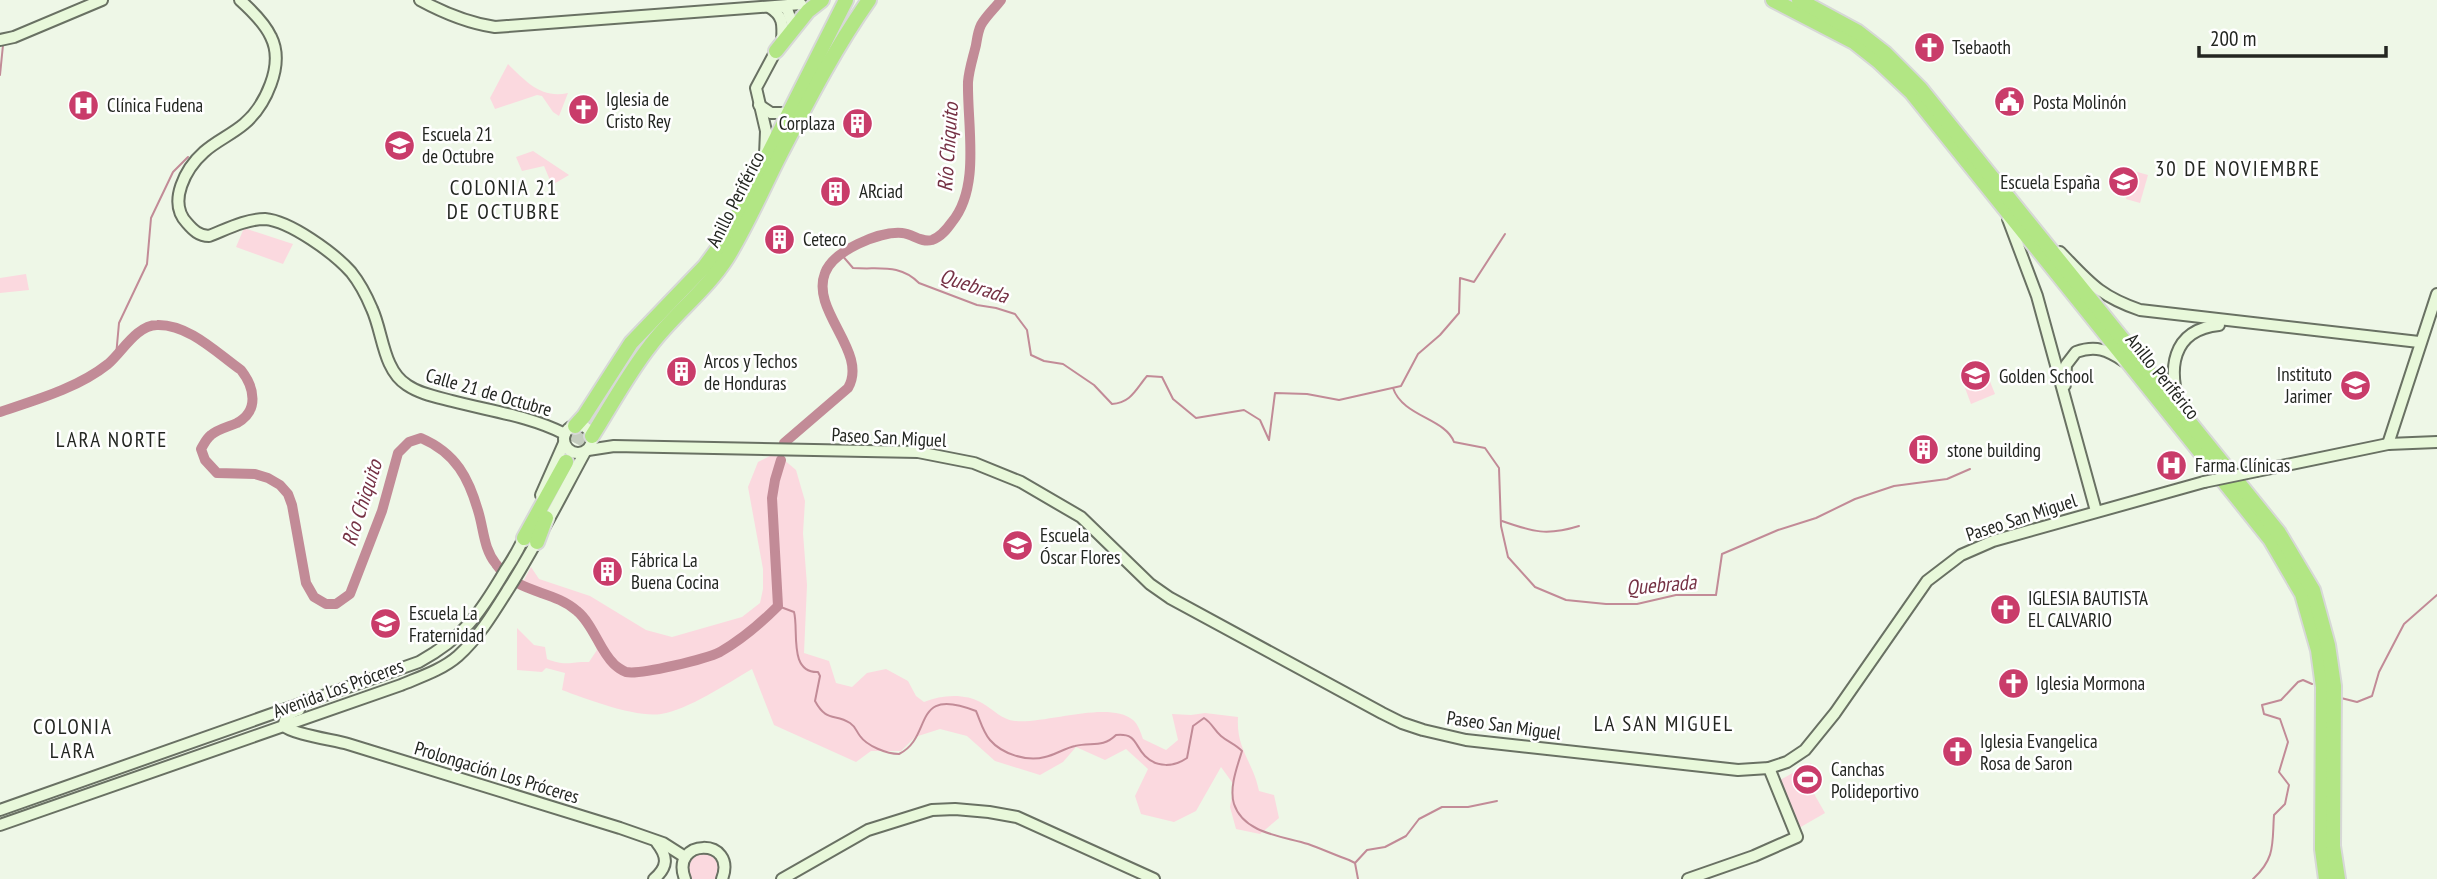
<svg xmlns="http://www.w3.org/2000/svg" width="2437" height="879" font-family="'PT Sans Narrow',sans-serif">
  <rect width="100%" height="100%" fill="#eef7e7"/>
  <!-- green -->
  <g fill="#fbd9df">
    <path d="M 508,64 C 526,82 542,99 568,93 L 559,116 L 553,112 L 542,96 L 537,95 L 495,109 L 490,98 Z"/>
    <path d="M 533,151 L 569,175 L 552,185 L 544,166 L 522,171 L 516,157 Z"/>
    <path d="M 2134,171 L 2148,175 L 2140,203 L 2126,199 Z"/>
    <path d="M 244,228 L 293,244 L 283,264 L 236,247 Z"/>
    <path d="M 26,274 L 29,290 L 0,293 L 0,278 Z"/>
    <path d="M 1989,379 L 1995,394 L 1971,404 L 1965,388 Z"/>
    <path d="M 776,453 L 796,470 L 805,501 L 803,533 L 807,585 L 804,653 L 829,661 L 836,683 L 852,687 L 867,673 L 886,669 L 908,681 L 916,696 L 924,702 C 942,695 964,693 982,703 C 993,709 1002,720 1015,721 C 1046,724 1109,700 1133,720 C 1138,724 1141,733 1143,739 L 1166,750 L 1178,740 L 1172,714 L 1191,715 L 1205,713 L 1238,717 C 1236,750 1253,761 1259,791 L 1274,795 L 1279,818 L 1260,834 L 1236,829 L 1230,807 L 1234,785 L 1221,767 L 1196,811 L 1174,822 L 1141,814 L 1135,796 L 1148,769 L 1126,749 L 1105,760 L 1076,747 L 1063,762 L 1040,775 L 995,761 L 967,736 L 940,729 L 915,737 L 901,751 L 871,751 L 856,762 L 774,725 L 752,669 C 728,683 688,710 661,714 C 636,718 586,699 562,690 L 565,673 L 546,668 L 542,672 L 517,670 L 517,628 L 534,645 L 545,647 L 547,659 C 567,667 569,661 589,662 L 597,650 C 590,634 581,619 567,608 C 550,597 536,600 523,582 L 531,567 L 539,579 L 590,596 L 646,630 L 672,637 L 742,617 L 760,603 L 763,589 L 763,569 L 748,487 L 758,462 Z"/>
    <path d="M 1811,763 L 1821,788 L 1813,792 L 1825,813 L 1799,828 L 1780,780 Z"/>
    <path d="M 698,851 L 715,855 L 721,865 L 717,879 L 690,879 L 687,862 Z"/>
  </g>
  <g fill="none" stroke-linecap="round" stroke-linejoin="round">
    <!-- stream -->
    <g stroke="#c28b97" stroke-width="2">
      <path d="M 0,75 L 3,45"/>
      <path d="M 841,254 L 853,268 C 879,270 899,263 919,283 L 977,305 L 996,308 L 1015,314 L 1027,330 L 1031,355 L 1044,361 L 1063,364 L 1094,385 L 1112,404 C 1131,403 1136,389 1147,376 L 1162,377 L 1173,399 L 1196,418 L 1244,410 L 1260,420 L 1269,440 L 1275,393 L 1307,394 L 1339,400 L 1401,386 L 1418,354 L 1440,335 L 1459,313 L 1460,278 L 1474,282 L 1505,234"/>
      <path d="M 116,356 L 119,323 L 147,264 L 151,218 L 173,172 L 188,157"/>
      <path d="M 1393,388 C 1403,417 1445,418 1454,442 L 1485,448 L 1499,468 L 1501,526 L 1508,557 L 1535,587 L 1566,600 L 1606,604 L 1637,604 L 1676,595 L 1716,595 L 1722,554 L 1778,530 L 1816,518 L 1855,499 L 1894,486 L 1947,479 L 1970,469"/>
      <path d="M 1502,521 C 1533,532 1547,536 1579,526"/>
      <path d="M 778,606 L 794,612 C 799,629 788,673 818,672 L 820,676 L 815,701 C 827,723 835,713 850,723 C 856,727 856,731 860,736 C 867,746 887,754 899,754 C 934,737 910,685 976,711 C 980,720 983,732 990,740 C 1002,754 1027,762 1045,757 C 1055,755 1065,748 1075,746 C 1091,742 1103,748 1116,735 C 1137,733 1134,745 1145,756 C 1157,768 1174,767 1187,758 L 1193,726 L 1204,718 C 1212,723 1214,730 1221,736 C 1228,742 1235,744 1242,751 C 1237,767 1229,788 1234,804 C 1244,834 1283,836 1308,844 C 1322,849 1335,855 1349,860 L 1355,863 L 1358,879"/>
      <path d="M 2341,698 L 2357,702 L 2372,696 L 2379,672 L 2404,624 L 2437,595"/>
      <path d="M 1355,863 L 1367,850 L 1385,847 L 1406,836 L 1419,819 L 1442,807 L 1468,807 L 1497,801"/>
      <path d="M 2253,879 C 2276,858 2272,843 2274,815 L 2285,804 L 2289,785 L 2279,772 L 2288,742 L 2280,719 L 2264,714 L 2262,705 L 2281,700 L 2298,682 L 2303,680 L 2312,684"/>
    </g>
    <!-- river -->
    <g stroke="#c28b97" stroke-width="10">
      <path d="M 0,412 C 36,400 78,388 108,364 C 122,352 137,325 157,325 C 189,324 218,354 241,370 C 255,388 259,411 237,423 C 228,427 218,429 211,435 C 206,439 204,444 201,449 L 205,460 L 217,473 L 255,474 L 268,478 L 280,485 L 288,494 L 292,505 L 306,583 L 314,597 L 326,604 L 336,604 L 350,594 L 382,511 L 398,453 L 409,442 L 421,438 C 456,453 469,478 479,514 C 484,532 484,549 496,564 C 518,595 552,589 577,611 C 593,624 600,651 613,663 C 615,666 623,671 626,672 C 641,675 706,659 720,652 C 741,640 761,623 778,606 L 772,498 L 775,480 L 781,460"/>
      <path d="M 784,443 L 848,388 C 869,352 810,311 825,273 C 833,251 879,231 902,233 C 913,234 921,243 932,240 C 941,237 947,229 952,222 C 981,187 967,125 968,82 C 969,69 973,58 976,45 C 977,39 978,31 981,25 C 986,16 995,8 1001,0"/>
    </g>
    <!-- highway-tunnel -->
    <path stroke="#c5cdbf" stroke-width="14" stroke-dasharray="14 7" stroke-linecap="butt" d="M 566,462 L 589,419"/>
    <defs>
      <g id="secondary">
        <path d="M 240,0 C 250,9 265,24 271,37 C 285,65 265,106 244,124 C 231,135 216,141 204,152 C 186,168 167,202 187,223 C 193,230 199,236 209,236 C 227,229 246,219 265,219 C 290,221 334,253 351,272 C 359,282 367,297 372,309 C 383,333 383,370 407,385 C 420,394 437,397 452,401 C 490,411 530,416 565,434"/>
        <path d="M 420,0 C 444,13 468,23 495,27 L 801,4"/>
        <path d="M 781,6 L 787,9 L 792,23"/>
        <path d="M 769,7 C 784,16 783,25 782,41"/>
        <path d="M 0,40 L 14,37 L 102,0"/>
        <path d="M 759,105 L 771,113 L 788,113"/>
        <path d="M 765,155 L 766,131 L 756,88 L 779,45"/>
        <path d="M 2008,219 L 2037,296 L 2096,511"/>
        <path d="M 2060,252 C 2089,282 2099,296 2140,310 L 2419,342"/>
        <path d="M 2065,385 L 2066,365 L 2076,352 C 2096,345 2107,350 2124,361"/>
        <path d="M 2181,408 C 2167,370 2171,330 2219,325"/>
        <circle cx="578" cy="439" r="14"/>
        <path d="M 2388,444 L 2437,294"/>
        <path d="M 588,450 L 614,446 L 918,452 L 974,463 L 1021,482 L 1081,517 L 1150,584 L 1170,598 L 1382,713 L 1402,723 L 1423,730 L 1466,740 L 1738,770 L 1769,768 L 1787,762 L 1805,750 L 1835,713 L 1927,581 L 1961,555 L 1993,541 L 2204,482"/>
        <path d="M 2257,471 L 2388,444 L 2437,442"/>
        <path d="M 541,495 L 564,443"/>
        <path d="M 299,710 C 290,713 284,716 284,726 C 292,734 334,740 348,744 L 620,828 L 663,843 L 685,857"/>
        <path d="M 0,810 L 419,662 C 464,637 479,615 505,571 C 513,559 521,546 526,532"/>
        <path d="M 0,825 L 401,685 C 420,677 442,670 458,656 C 479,637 494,612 509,588 C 537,544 560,498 585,452"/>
        <path d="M 654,879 C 668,867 668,857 657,843"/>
        <path d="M 685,879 C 669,838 738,837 722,879"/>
        <path d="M 782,879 L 868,830 L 932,810 L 955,809 L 989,812 L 1017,817 L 1154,879"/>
        <path d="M 1688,879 L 1754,856 L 1797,837 L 1769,768"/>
      </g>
      <g id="highway">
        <path d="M 1773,0 L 1854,42 L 1878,61 L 1912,93 L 2270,539 L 2302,594 L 2318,650 L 2323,687 L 2322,849 L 2326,879"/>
        <path d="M 1799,0 L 1858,32 L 1885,53 L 1920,88 L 2279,533 L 2313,590 L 2328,645 L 2334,686 L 2333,846 L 2338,879"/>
        <path d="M 776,51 L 808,11 L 822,0"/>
        <path d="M 575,426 L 584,416 L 631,343 L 705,266 L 727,236 L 846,0"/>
        <path d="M 592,436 C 611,406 628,374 650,346 C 673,315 706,291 727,258 C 748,224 763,188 781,153 C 808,101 835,48 869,0"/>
        <path d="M 524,538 L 566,462"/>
        <path d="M 537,542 L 546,518"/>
      </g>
    </defs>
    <!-- secondary casing -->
    <use href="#secondary" stroke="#697163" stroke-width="14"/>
    <!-- highway casing -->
    <use href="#highway" stroke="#d7d8d7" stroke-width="18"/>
    <!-- secondary -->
    <use href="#secondary" stroke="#e8f8da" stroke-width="10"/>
    <!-- highway -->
    <use href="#highway" stroke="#b2e684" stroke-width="14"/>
    <defs>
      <path id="secondary-bridge" d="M 2204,482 L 2257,471"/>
    </defs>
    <!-- secondary-bridge casing -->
    <use href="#secondary-bridge" stroke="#697163" stroke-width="14" stroke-linecap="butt"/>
    <!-- secondary-bridge -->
    <use href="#secondary-bridge" stroke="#e8f8da" stroke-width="10"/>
  </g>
  <!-- icons -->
  <defs>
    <symbol id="church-disc" viewBox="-11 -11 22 22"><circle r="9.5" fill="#c93c6a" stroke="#fff"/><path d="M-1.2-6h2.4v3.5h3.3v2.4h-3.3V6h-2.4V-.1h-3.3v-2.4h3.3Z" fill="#fff"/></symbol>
    <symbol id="civic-disc" viewBox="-11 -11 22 22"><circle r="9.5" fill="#c93c6a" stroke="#fff"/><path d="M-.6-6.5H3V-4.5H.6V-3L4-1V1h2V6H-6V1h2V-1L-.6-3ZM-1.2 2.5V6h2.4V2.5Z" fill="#fff"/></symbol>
    <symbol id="hospital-disc" viewBox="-11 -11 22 22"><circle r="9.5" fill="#c93c6a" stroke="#fff"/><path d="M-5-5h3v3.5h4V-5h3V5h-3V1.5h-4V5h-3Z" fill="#fff"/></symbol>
    <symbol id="building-disc" viewBox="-11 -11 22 22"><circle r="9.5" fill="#c93c6a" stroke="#fff"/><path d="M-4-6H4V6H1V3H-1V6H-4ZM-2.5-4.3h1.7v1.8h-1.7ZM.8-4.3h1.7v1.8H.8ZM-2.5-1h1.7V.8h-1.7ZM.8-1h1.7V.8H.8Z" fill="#fff"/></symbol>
    <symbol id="school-disc" viewBox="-11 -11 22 22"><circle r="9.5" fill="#c93c6a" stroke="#fff"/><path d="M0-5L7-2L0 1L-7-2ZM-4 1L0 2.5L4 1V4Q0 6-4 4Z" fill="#fff"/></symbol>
    <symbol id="stadium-disc" viewBox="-11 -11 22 22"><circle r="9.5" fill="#c93c6a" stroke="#fff"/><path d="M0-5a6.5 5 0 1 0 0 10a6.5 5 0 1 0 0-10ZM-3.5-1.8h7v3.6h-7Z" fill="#fff"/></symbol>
  </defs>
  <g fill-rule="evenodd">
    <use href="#church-disc" x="1912" y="30" width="35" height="35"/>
    <use href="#civic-disc" x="1992" y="84" width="35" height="35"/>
    <use href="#hospital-disc" x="66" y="88" width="35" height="35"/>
    <use href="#church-disc" x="566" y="92" width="35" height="35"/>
    <use href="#building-disc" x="840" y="106" width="35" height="35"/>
    <use href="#school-disc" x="382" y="128" width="35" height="35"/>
    <use href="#school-disc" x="2106" y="164" width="35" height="35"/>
    <use href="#building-disc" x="818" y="174" width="35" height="35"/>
    <use href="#building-disc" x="762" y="222" width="35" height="35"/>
    <use href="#building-disc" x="664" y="354" width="35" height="35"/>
    <use href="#school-disc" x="1958" y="358" width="35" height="35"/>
    <use href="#school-disc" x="2338" y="368" width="35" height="35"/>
    <use href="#building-disc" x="1906" y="432" width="35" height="35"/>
    <use href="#hospital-disc" x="2154" y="448" width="35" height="35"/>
    <use href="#school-disc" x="1000" y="528" width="35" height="35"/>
    <use href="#building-disc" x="590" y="554" width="35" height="35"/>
    <use href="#church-disc" x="1988" y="592" width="35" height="35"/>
    <use href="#school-disc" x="368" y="606" width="35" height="35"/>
    <use href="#church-disc" x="1996" y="666" width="35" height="35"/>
    <use href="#church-disc" x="1940" y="734" width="35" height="35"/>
    <use href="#stadium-disc" x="1790" y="762" width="35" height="35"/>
  </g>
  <g text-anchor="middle" stroke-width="5" stroke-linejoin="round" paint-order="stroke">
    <!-- poi labels -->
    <g font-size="19" fill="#232621" stroke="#fff" text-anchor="start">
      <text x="1952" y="54">Tsebaoth</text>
      <text x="606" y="106">Iglesia de<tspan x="606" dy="22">Cristo Rey</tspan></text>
      <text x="2033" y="109">Posta Molinón</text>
      <text x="107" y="112">Clínica Fudena</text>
      <text x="835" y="130" text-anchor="end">Corplaza</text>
      <text x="422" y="141">Escuela 21<tspan x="422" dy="22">de Octubre</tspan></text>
      <text x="2100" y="189" text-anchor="end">Escuela España</text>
      <text x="859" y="198">ARciad</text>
      <text x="803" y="246">Ceteco</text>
      <text x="704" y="368">Arcos y Techos<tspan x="704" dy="22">de Honduras</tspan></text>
      <text x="2332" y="381" text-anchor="end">Instituto<tspan x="2332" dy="22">Jarimer</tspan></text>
      <text x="1999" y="383">Golden School</text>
      <text x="1947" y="457">stone building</text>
      <text x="2195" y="472">Farma Clínicas</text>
      <text x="1040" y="542">Escuela<tspan x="1040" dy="22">Óscar Flores</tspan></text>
      <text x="631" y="567">Fábrica La<tspan x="631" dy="22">Buena Cocina</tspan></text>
      <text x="2028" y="605">IGLESIA BAUTISTA<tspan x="2028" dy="22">EL CALVARIO</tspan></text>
      <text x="409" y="620">Escuela La<tspan x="409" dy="22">Fraternidad</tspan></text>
      <text x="2036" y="690">Iglesia Mormona</text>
      <text x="1980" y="748">Iglesia Evangelica<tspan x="1980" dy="22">Rosa de Saron</tspan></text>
      <text x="1831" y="776">Canchas<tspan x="1831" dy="22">Polideportivo</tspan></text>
    </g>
    <!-- street labels -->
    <g font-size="19" fill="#232621" stroke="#fff">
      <text transform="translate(735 199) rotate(-63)" y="7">Anillo Periférico</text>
      <text transform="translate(2163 376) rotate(51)" y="7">Anillo Periférico</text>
      <text transform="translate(489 392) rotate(16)" y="7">Calle 21 de Octubre</text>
      <text transform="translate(889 437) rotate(3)" y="7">Paseo San Miguel</text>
      <text transform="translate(2021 517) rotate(-18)" y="7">Paseo San Miguel</text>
      <text transform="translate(338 688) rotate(-20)" y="7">Avenida Los Próceres</text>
      <text transform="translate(1504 725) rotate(8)" y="7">Paseo San Miguel</text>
      <text transform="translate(497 772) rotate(17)" y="7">Prolongación Los Próceres</text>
    </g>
    <!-- water labels -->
    <g font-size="21" font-style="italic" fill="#753144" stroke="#fff">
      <text transform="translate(948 147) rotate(-86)" y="7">Río Chiquito</text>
      <text transform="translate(974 286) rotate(18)" y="7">Quebrada</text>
      <text transform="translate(362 503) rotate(-72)" y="7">Río Chiquito</text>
      <text transform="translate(1661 585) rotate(-5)" y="7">Quebrada</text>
    </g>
    <!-- neighbourhood labels -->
    <g font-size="21" letter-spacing="2" fill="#232621" stroke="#fff">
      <text x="2238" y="176">30 DE NOVIEMBRE</text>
      <text x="504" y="195">COLONIA 21<tspan x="504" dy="24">DE OCTUBRE</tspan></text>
      <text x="112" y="447">LARA NORTE</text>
      <text x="1664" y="731">LA SAN MIGUEL</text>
      <text x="73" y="734">COLONIA<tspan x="73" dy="24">LARA</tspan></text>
    </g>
  </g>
  <!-- scale -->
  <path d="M2199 46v10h187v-10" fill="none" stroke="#232621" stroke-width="3.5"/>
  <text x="2210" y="46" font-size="21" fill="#232621" stroke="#ffffff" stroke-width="5" paint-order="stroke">200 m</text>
</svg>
